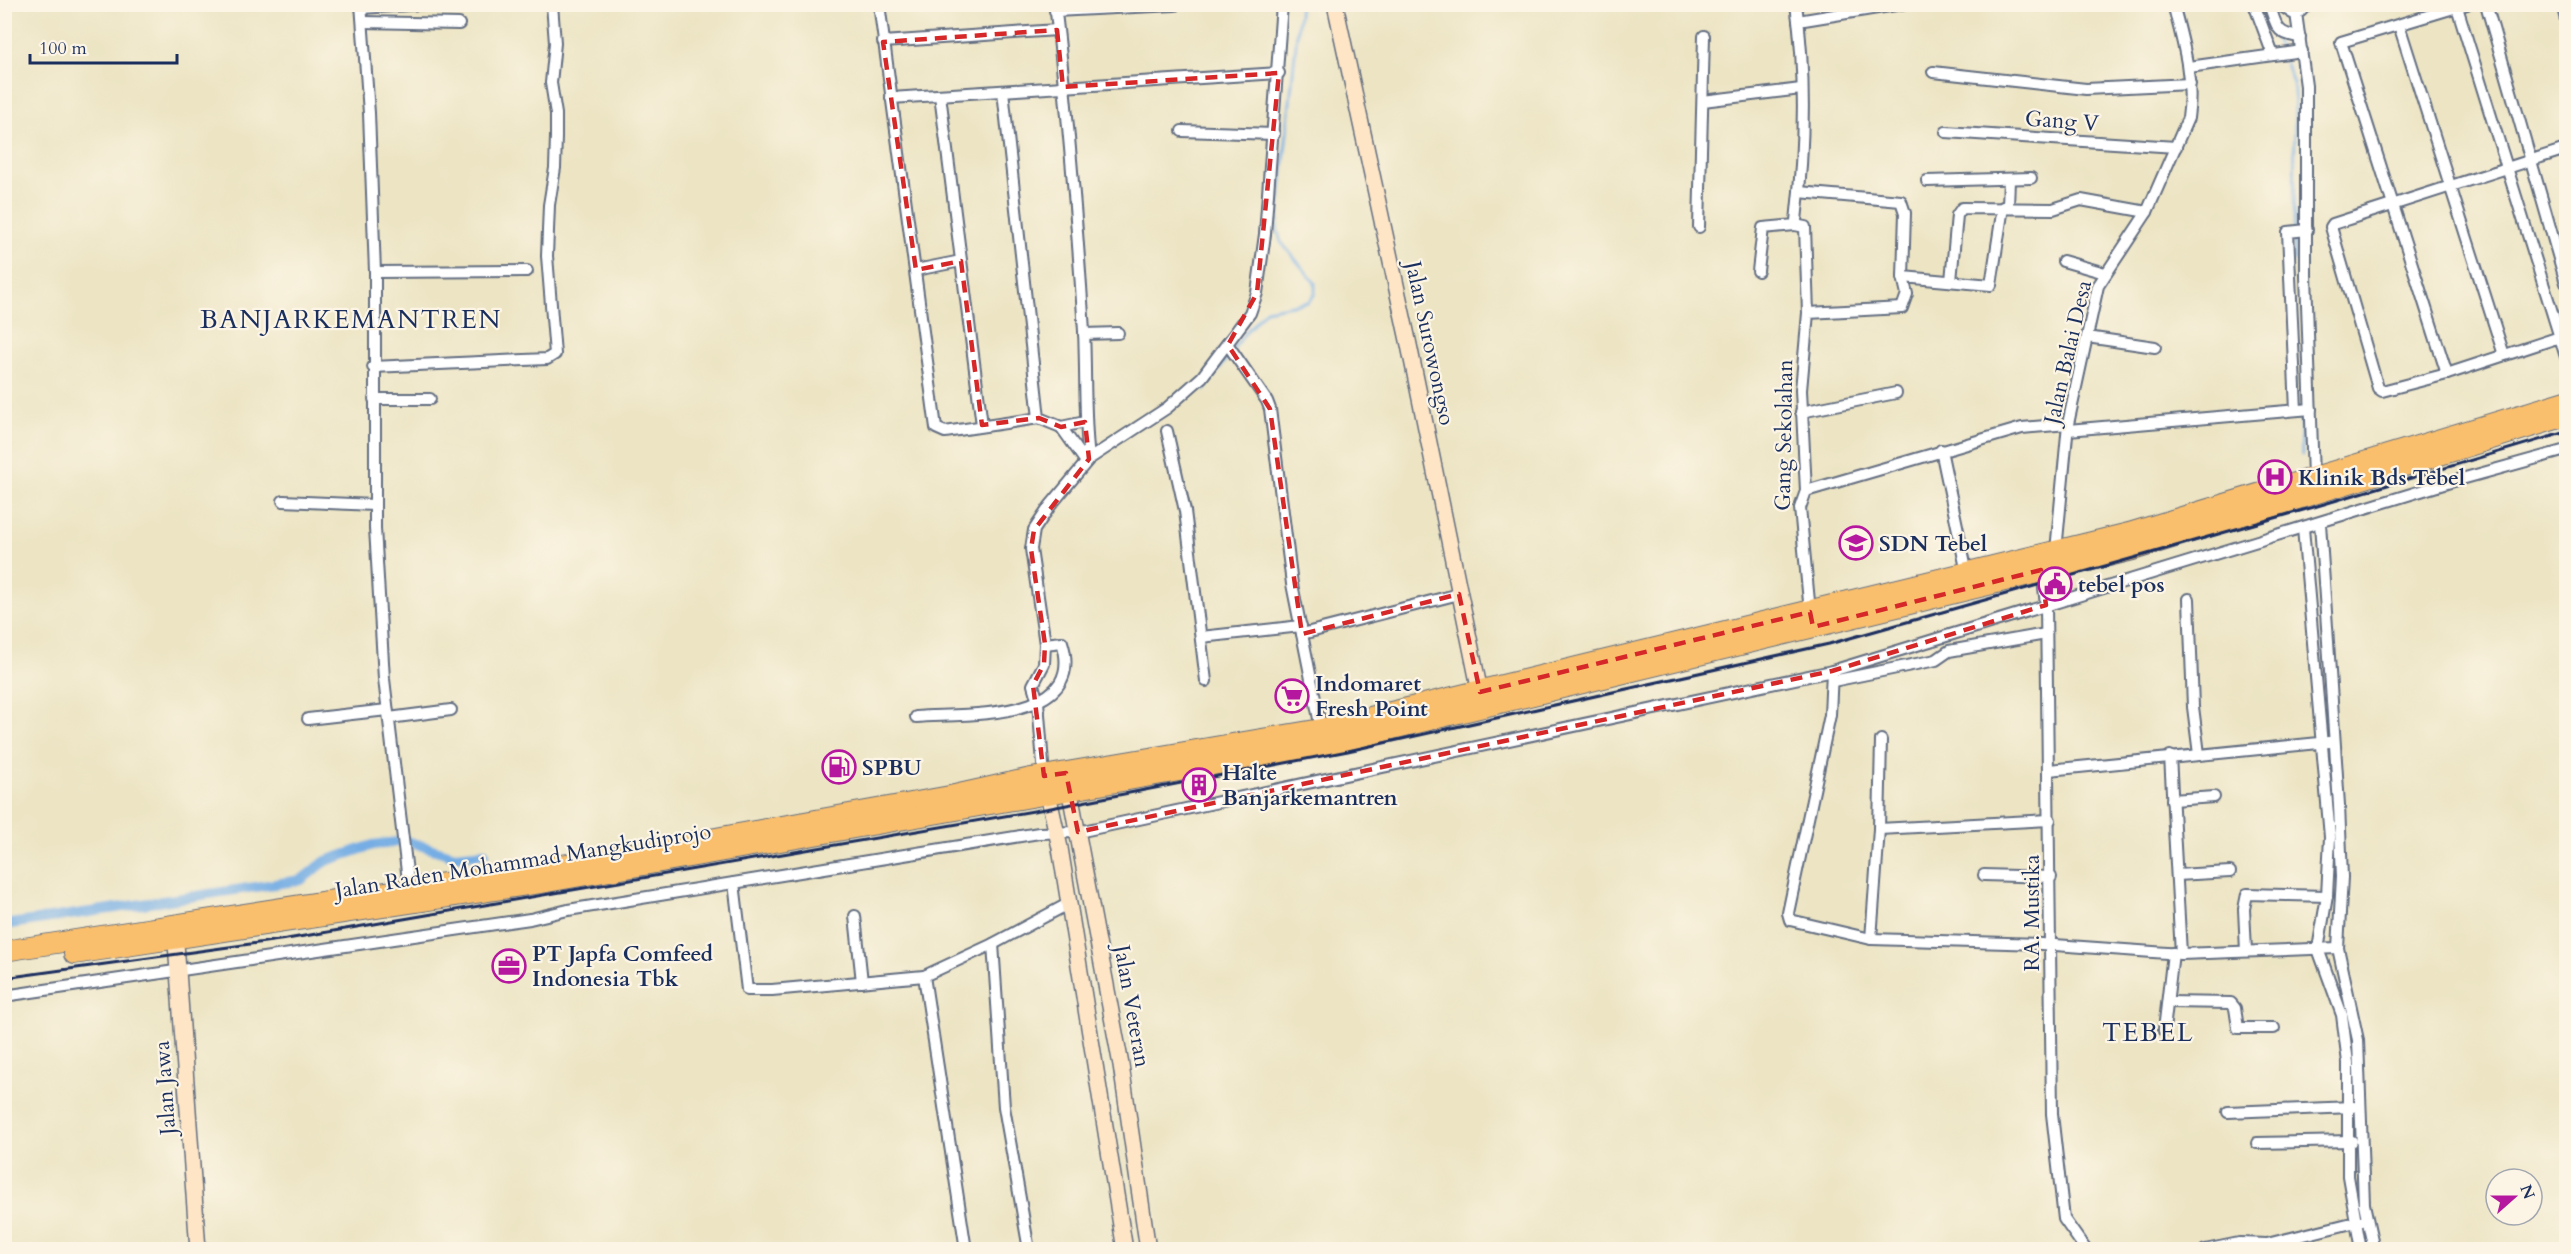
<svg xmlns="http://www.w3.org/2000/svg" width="2571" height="1254" font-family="Cardo,serif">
  <rect width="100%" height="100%" fill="#fcf5e5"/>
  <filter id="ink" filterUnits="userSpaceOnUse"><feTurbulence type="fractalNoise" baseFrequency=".0167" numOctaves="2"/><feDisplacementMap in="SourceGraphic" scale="12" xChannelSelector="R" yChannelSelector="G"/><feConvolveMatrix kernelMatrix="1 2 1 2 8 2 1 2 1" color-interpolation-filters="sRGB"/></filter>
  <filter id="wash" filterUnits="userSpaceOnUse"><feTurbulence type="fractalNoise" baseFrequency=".008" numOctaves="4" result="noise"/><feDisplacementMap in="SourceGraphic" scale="24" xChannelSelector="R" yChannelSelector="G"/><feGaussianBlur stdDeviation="1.35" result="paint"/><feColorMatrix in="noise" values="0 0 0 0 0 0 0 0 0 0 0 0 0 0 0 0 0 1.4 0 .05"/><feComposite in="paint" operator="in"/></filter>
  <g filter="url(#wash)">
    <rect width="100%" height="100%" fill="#ece4c3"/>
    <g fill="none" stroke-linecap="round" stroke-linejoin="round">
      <!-- stream -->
      <g stroke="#74ade4" stroke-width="3">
        <path d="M 2262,4 L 2280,50"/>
        <path d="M 2283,56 L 2293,83 L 2295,102 L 2294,228"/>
        <path d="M 2294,234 L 2294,261"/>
        <path d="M 1204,390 L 1245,333 L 1266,310 L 1308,302 L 1315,294 L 1315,283 L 1281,242 L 1277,229 L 1300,4"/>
        <path d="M 2300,411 L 2302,455"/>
      </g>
      <!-- canal -->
      <path stroke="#74ade4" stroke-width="10" d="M 4,925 L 301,880 L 326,861 L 373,845 L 406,841 L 455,856 L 485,853"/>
    </g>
  </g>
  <g filter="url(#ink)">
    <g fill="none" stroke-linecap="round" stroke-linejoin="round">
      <defs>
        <g id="street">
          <path d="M 361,4 L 369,113 L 375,272 L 375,528 L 384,679 L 409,889"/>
          <path d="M 879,4 L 936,428 L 945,432 L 1039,418 L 1061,427 L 1085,422"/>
          <path d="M 1055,4 C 1068,113 1077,222 1084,331 C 1086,374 1084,416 1089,459"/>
          <path d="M 2254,4 L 2273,55"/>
          <path d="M 2269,4 C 2277,26 2275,34 2300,37"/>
          <path d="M 2279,4 L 2292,13 L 2301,11 L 2307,4"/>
          <path d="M 2486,4 L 2566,283"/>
          <path d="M 2562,4 L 2566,20"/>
          <path d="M 2457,7 L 2566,357"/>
          <path d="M 361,8 L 424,4"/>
          <path d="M 1055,11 L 1175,5"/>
          <path d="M 2296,13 L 2306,86 L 2306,275 L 2313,477"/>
          <path d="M 1798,21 L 1902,4"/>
          <path d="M 363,22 L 459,24"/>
          <path d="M 2399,25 L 2504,355"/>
          <path d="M 883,42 L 1057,30"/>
          <path d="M 2189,67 L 2302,51"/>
          <path d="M 1933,72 L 2086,89 L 2190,84"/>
          <path d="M 1003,91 L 1039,418"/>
          <path d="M 940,95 L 982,425"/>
          <path d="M 891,98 L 1279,73"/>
          <path d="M 1703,101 L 1801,89"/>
          <path d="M 1182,131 L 1274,134"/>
          <path d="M 1946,132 L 2176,147"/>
          <path d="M 2566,149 L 2333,224 L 2331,227 L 2378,388 L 2382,391 L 2447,374 L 2566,335"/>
          <path d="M 1927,181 L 2031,178"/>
          <path d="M 1799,192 L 1901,201 L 1905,213 L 1903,277 L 1907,294 L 1902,308 L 1808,313 L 1801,390 L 1806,491 L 1800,508 L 1810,612"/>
          <path d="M 2008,207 L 2009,179"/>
          <path d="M 1795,225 L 1805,227 L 1808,313"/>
          <path d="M 1699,227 L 1704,36"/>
          <path d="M 2063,261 L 2105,273"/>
          <path d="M 916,270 L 961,261"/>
          <path d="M 1758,271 L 1763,228 L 1795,225 L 1796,221 C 1804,151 1806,74 1796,4"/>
          <path d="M 375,272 L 527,271"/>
          <path d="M 1903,277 L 1991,285 L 2003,207"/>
          <path d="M 1951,281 L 1957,215 L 1962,208 L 2053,209 L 2081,200 L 2147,212"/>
          <path d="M 1084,334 L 1118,333"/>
          <path d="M 2087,337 L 2155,347"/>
          <path d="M 1228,345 L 1267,401 L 1270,409 L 1292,584 L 1321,729"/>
          <path d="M 373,367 L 547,359 L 555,354 L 547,256 L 549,205 L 555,168 L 556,137 L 556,114 L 551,83 L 555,43 L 552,4"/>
          <path d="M 2447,374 L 2341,42 L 2467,4"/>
          <path d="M 374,399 L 430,399"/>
          <path d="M 2296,410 L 2288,232 L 2307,230"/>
          <path d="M 1801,412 L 1896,393"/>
          <path d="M 1061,427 L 1086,462"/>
          <path d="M 2068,430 L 2311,409"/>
          <path d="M 1167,431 L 1185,511 L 1206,681"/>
          <path d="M 1941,450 L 1967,573"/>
          <path d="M 1806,491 L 2022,428 L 2068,424"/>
          <path d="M 283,501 L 374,505"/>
          <path d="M 2320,523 L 2339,805 L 2342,877 L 2338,948 L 2358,1040 L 2364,1204 L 2374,1250"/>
          <path d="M 2303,528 L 2330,837 L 2327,896 L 2318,949 L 2342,1015 L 2348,1063 L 2348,1176 L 2361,1250"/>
          <path d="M 2056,551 L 2068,424 L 2098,286 L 2147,212 L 2188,118 C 2194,79 2183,42 2173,4"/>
          <path d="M 2042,570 L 2046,605 L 2052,1114 L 2064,1219 L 2086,1250"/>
          <path d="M 2189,599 L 2193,707 L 2199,754"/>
          <path d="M 1302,634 L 1459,594"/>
          <path d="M 1201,637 L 1301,626"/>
          <path d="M 1832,671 L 1830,715 L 1788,913 L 1790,920 L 1871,939 L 2041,944 L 2181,954 L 2338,948"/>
          <path d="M 1833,681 L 1936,660 L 1949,651 L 2046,634"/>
          <path d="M 916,717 C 962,713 1088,723 1062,642 L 1045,644"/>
          <path d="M 389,718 L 451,710"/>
          <path d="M 308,719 L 387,710"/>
          <path d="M 1881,740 L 1879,829 L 2050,820"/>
          <path d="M 2170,756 L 2181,954"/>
          <path d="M 2049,770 L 2329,742"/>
          <path d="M 1044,776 L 1038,702 L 1033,685 L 1044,664 L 1045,644 L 1031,549 L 1034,530 L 1050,506 L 1089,459 L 1167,408 L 1202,377 L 1250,313 L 1257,293 L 1265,234 L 1282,4"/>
          <path d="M 2172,800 L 2214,797"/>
          <path d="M 1984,875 L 2051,877"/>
          <path d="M 2177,875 L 2230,872"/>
          <path d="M 734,883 L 747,990 L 772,990 L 924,976 L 993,944 L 1068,904"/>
          <path d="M 855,916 L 862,982"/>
          <path d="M 1871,939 L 1879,829"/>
          <path d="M 993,944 L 1004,1107 L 1029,1250"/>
          <path d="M 2246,951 L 2244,909 L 2247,894 L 2327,896"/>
          <path d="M 924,976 L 966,1250"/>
          <path d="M 4,996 L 530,919 L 568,910 L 1039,833 L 1078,832 L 1832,671 L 2447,483 L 2566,450"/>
          <path d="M 2168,1002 L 2231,1003 L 2235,1008 L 2238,1028 L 2274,1028"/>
          <path d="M 2164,1030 L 2173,953"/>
          <path d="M 2228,1112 L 2353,1107"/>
          <path d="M 2257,1143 L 2352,1141"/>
          <path d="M 2205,1250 L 2239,1243 L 2267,1244 L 2360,1221"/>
        </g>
        <g id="secondary">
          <path d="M 1335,4 L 1409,345 L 1480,692"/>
          <path d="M 1068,782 L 1121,1065 L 1148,1250"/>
          <path d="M 1046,785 L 1060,848 L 1125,1250"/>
          <path d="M 175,929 L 198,1250"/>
        </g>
        <g id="highway">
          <path d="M 4,951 L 587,861 L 950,796 L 1031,778 L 1321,729 L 2129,533 L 2566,401"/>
          <path d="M 74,954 L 547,882 L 1326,745 L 2133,550 L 2566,416"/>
        </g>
      </defs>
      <!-- street casing -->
      <use href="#street" stroke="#646e81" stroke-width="14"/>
      <!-- secondary casing -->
      <use href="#secondary" stroke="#646e81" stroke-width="18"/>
      <!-- highway casing -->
      <use href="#highway" stroke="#646e81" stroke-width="22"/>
      <!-- street -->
      <use href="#street" stroke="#fff" stroke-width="10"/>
      <!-- secondary -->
      <use href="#secondary" stroke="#fde5c5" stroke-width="15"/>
      <!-- highway -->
      <use href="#highway" stroke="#f9bf6d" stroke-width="20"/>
      <!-- rail -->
      <path stroke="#1b2f5e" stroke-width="3" d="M 4,978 L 287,939 L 1051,808 L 1348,751 L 1829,644 L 2314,507 L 2566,432"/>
    </g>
  </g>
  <!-- marked area -->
  <path fill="none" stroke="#d62828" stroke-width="4.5" stroke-dasharray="12 8" stroke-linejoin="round" d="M 1057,30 L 1063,87 L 1279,73 L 1257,293 L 1228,345 L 1270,409 L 1302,634 L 1459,594 L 1480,692 L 1810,612 L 1813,627 L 2041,570 L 2046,605 L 1832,671 L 1078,832 L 1066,773 L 1044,776 L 1033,685 L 1044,664 L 1045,644 L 1031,549 L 1034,530 L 1089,459 L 1085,422 L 1061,427 L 1039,418 L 982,425 L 961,261 L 916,270 L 883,42 Z"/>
  <!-- icons -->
  <defs>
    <symbol id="hospital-ring" viewBox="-11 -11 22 22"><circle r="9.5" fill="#fcf5e5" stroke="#b5179e" stroke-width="1.5"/><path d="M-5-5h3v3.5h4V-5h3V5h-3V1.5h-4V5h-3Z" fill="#b5179e"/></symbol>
    <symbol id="school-ring" viewBox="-11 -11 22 22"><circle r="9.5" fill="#fcf5e5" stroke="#b5179e" stroke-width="1.5"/><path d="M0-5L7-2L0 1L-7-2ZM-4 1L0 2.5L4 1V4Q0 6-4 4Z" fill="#b5179e"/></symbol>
    <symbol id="civic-ring" viewBox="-11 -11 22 22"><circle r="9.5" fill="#fcf5e5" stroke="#b5179e" stroke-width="1.5"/><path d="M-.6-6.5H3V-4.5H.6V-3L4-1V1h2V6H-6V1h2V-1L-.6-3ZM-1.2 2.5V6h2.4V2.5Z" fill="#b5179e"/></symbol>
    <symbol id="supermarket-ring" viewBox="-11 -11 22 22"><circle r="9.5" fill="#fcf5e5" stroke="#b5179e" stroke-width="1.5"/><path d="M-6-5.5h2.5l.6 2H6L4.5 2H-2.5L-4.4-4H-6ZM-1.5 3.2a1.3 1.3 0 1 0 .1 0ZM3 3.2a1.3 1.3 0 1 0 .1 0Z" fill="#b5179e"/></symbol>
    <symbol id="fuel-ring" viewBox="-11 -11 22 22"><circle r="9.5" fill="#fcf5e5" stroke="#b5179e" stroke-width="1.5"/><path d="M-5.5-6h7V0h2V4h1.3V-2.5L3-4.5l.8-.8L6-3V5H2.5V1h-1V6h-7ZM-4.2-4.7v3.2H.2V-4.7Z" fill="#b5179e"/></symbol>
    <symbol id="building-ring" viewBox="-11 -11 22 22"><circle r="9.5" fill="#fcf5e5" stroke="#b5179e" stroke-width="1.5"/><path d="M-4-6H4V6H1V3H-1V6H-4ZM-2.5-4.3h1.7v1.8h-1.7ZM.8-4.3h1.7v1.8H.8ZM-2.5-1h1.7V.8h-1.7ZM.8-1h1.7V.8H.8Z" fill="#b5179e"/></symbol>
    <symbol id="office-ring" viewBox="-11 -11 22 22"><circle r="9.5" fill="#fcf5e5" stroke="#b5179e" stroke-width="1.5"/><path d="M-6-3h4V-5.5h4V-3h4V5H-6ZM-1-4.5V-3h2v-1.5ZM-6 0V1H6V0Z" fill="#b5179e"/></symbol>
  </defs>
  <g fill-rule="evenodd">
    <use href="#hospital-ring" x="2256" y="458" width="38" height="38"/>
    <use href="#school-ring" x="1837" y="524" width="38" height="38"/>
    <use href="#civic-ring" x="2036" y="565" width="38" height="38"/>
    <use href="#supermarket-ring" x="1273" y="677" width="38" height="38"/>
    <use href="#fuel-ring" x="820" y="748" width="38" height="38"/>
    <use href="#building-ring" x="1180" y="766" width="38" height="38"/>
    <use href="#office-ring" x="490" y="947" width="38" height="38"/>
  </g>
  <g text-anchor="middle" stroke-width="4.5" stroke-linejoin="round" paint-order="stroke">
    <!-- street labels -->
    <g font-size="22" fill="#1b2f5e" stroke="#fcf5e5">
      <text transform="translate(2062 120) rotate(4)" y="8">Gang V</text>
      <text transform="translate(1431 343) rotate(78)" y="8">Jalan Surowongso</text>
      <text transform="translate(2067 352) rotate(-77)" y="8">Jalan Balai Desa</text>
      <text transform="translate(1783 435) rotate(-89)" y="8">Gang Sekolahan</text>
      <text transform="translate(523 860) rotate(-9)" y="8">Jalan Raden Mohammad Mangkudiprojo</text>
      <text transform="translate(2031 913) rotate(-90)" y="8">RA. Mustika</text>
      <text transform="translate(1133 1006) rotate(80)" y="8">Jalan Veteran</text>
      <text transform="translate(164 1088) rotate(-94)" y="8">Jalan Jawa</text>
    </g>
    <!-- poi labels -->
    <g font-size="22" font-weight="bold" fill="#1b2f5e" stroke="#fcf5e5" text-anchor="start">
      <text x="2298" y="485">Klinik Bds Tebel</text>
      <text x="1879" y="551">SDN Tebel</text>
      <text x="2078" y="592">tebel pos</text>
      <text x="1315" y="691">Indomaret<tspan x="1315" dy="25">Fresh Point</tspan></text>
      <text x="862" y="775">SPBU</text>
      <text x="1222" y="780">Halte<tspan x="1222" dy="25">Banjarkemantren</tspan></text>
      <text x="532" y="961">PT Japfa Comfeed<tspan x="532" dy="25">Indonesia Tbk</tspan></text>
    </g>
    <!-- quarter labels -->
    <g font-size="26" letter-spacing="1.5" fill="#1b2f5e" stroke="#fcf5e5">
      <text x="351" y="328">BANJARKEMANTREN</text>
      <text x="2148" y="1041">TEBEL</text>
    </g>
  </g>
  <!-- margin -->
  <rect width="2571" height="1254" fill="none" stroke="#fcf5e5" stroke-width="24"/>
  <!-- north arrow -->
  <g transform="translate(2514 1197) rotate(69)"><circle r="28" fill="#fcf5e5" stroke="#a2a6af" stroke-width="1.5"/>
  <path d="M0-4.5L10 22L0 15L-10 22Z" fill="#b5179e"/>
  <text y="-9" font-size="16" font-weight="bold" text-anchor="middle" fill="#1b2f5e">N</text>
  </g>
  <!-- scale -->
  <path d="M30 54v9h147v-9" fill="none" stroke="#1b2f5e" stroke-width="3"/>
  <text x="39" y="54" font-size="18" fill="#1b2f5e" stroke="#fcf5e5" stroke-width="4.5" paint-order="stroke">100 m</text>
</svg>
